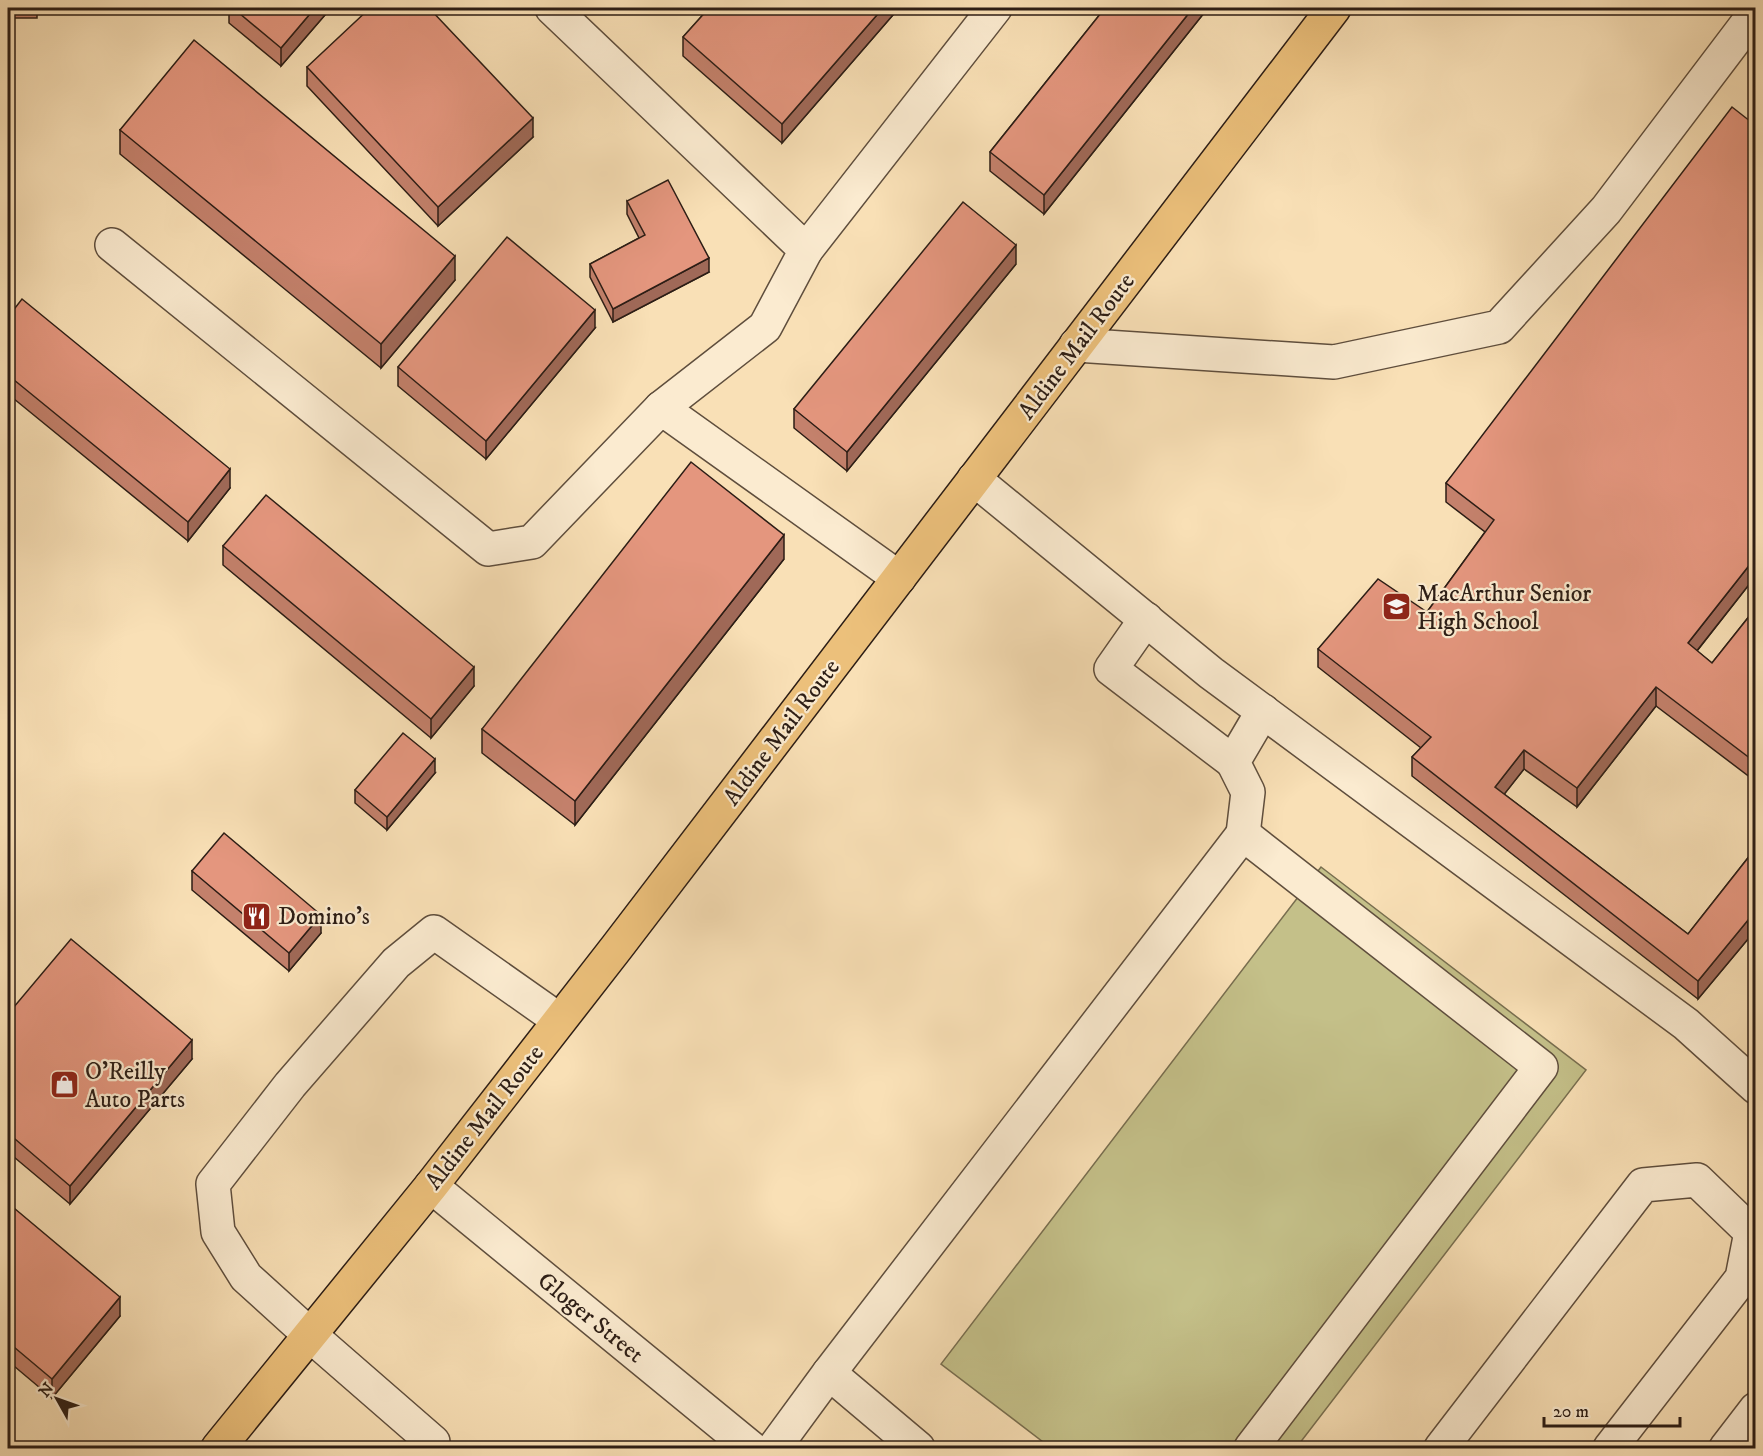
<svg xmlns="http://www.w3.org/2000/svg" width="1763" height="1456" font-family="'IM FELL DW Pica',serif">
  <rect width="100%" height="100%" fill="#f9e0b6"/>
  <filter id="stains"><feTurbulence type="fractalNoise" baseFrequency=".00333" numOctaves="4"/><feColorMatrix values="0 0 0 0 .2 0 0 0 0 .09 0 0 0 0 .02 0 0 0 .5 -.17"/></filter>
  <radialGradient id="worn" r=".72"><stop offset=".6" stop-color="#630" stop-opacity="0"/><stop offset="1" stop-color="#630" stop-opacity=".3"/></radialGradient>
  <!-- green -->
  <path fill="#c4c089" stroke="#786e4f" stroke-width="1.5" d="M 1321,867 L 1586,1070 L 1296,1448 L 1051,1448 L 941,1364 Z"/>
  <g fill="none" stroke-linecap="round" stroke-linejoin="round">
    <defs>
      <g id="minor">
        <path d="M 552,8 L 806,250 L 765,327 L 661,408"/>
        <path d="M 112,245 L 488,549 L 532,542 L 661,408 L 899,578"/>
        <path d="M 806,250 L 995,8"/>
        <path d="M 1076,345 L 1334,362 L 1499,327 L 1606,210 L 1756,12"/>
        <path d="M 974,479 L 1211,673 L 1686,1024 L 1756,1087"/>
        <path d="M 1146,619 L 1111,669 L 1233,762"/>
        <path d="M 1243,834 L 1248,792 L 1233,762 L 1263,711"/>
        <path d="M 431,1186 L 751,1448"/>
        <path d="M 829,1373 L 918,1448"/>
        <path d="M 433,1448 L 433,1442 L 310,1335 L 246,1277 L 218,1232 L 213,1184 L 290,1085 L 396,963 L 434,932 L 559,1020"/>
        <path d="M 774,1448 L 829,1373 L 1243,834 L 1541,1067 L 1251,1448"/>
        <path d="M 1441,1448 L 1643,1185 L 1697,1180 L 1751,1232 L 1742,1278 L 1610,1448"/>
        <path d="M 1726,1448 L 1756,1409"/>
      </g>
      <path id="major" d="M 218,1448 L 431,1186 L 617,947 L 1334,8"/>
    </defs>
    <!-- minor casing -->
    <use href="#minor" stroke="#5f4e3d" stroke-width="36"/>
    <!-- major casing -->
    <use href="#major" stroke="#2c1d15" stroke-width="36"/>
    <!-- minor -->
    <use href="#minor" stroke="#fbebd0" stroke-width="33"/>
    <!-- major -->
    <use href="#major" stroke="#ecc07b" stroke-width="33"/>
  </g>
  <!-- wall -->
  <g fill="#c4816c" stroke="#2c1d15" stroke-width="1.5">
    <rect x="8" y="8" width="29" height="10"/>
    <path d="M 229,8 L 331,8 L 281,66 L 229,23 Z"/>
    <path d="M 674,8 L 685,8 L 680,13 Z"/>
    <path d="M 709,8 L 899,8 L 782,143 L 683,56 L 683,37 Z"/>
    <path d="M 1105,8 L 1208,8 L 1044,214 L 990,171 L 990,152 Z"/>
    <path d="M 307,67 L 533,137 L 438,226 L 307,86 Z"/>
    <path d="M 1755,125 L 1755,577 L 1697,651 L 1712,663 L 1755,609 L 1755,781 L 1656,706 L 1577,807 L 1524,769 L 1504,794 L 1688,934 L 1755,849 L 1755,946 L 1748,939 L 1698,999 L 1412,776 L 1412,757 L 1421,748 L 1318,667 L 1318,649 L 1427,612 L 1485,532 L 1446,502 L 1446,483 Z"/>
    <path d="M 120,130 L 455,280 L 381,368 L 120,154 Z"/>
    <path d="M 627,201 L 709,272 L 613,322 L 590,277 L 590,264 L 639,238 L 627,214 Z"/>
    <path d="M 1016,264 L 847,471 L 794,428 L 794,409 Z"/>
    <path d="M 8,317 L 230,488 L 188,541 L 8,394 Z"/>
    <path d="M 595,328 L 486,459 L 398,386 L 398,367 Z"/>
    <path d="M 223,546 L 474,686 L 431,738 L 223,565 Z"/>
    <path d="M 784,559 L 575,825 L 482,753 L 482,729 Z"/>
    <path d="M 435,773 L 387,830 L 355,803 L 355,790 Z"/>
    <path d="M 192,871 L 321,933 L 289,971 L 192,890 Z"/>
    <path d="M 8,1014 L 192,1059 L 70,1204 L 8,1152 Z"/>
    <path d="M 8,1203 L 120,1316 L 52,1398 L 8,1361 Z"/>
  </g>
  <!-- shaded-wall -->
  <g fill="#a06958" stroke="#2c1d15" stroke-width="1.5">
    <path d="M 315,8 L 331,8 L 281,66 L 281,48 Z"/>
    <path d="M 680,8 L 685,8 L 680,13 Z"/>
    <path d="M 883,8 L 899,8 L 782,143 L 782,124 Z"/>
    <path d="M 1193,8 L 1208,8 L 1044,214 L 1044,195 Z"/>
    <path d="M 533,118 L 533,137 L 438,226 L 438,207 Z"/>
    <path d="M 1016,245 L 1016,264 L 847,471 L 847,452 Z"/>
    <path d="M 455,256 L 455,280 L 381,368 L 381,344 Z"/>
    <path d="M 709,258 L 709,272 L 613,322 L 613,309 Z"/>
    <path d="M 595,310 L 595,328 L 486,459 L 486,441 Z"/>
    <path d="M 230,469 L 230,488 L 188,541 L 188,522 Z"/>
    <path d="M 784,535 L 784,559 L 575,825 L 575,801 Z"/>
    <path d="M 1755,558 L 1755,577 L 1688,662 L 1688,643 Z"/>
    <path d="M 474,667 L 474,686 L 431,738 L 431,719 Z"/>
    <path d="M 1656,687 L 1656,706 L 1577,807 L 1577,788 Z"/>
    <path d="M 1524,750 L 1524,769 L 1495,806 L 1495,787 Z"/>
    <path d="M 435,759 L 435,773 L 387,830 L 387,817 Z"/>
    <path d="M 321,915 L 321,933 L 289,971 L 289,953 Z"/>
    <path d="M 1748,920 L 1748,939 L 1698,999 L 1698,981 Z"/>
    <path d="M 192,1040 L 192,1059 L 70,1204 L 70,1186 Z"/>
    <path d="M 120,1297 L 120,1316 L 52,1398 L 52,1379 Z"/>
  </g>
  <!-- building -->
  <g fill="#e4967e" stroke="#2c1d15" stroke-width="1.5">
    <path d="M 233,8 L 315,8 L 281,48 Z"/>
    <path d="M 370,8 L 429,8 L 533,118 L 438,207 L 307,67 Z"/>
    <path d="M 709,8 L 883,8 L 782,124 L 683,37 Z"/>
    <path d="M 1105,8 L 1193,8 L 1044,195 L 990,152 Z"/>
    <path d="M 194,40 L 455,256 L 381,344 L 120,130 Z"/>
    <path d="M 1732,107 L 1755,125 L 1755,558 L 1688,643 L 1712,663 L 1755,609 L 1755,762 L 1656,687 L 1577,788 L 1524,750 L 1495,787 L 1688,934 L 1755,849 L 1755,927 L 1748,920 L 1698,981 L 1412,757 L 1431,737 L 1318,649 L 1378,579 L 1427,612 L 1494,520 L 1446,483 Z"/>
    <path d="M 668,180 L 709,258 L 613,309 L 590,264 L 645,235 L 627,201 Z"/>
    <path d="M 963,202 L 1016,245 L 847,452 L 794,409 Z"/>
    <path d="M 507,237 L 595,310 L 486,441 L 398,367 Z"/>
    <path d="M 22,299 L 230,469 L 188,522 L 8,375 L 8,317 Z"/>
    <path d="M 691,462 L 784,535 L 575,801 L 482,729 Z"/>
    <path d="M 266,495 L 474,667 L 431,719 L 223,546 Z"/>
    <path d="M 403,733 L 435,759 L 387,817 L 355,790 Z"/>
    <path d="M 224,833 L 321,915 L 289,953 L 192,871 Z"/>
    <path d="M 71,939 L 192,1040 L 70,1186 L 8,1133 L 8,1014 Z"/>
    <path d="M 8,1203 L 120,1297 L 52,1379 L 8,1342 Z"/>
  </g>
  <!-- icons -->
  <defs>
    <symbol id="school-square" viewBox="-11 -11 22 22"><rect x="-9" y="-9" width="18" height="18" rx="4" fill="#8f2418" stroke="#fbebd0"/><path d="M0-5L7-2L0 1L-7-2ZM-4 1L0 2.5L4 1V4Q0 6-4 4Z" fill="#fff"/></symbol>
    <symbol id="restaurant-square" viewBox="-11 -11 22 22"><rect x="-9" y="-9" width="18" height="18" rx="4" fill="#8f2418" stroke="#fbebd0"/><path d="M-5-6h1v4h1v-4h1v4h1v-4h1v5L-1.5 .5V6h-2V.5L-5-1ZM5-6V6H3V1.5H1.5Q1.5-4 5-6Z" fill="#fff"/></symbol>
    <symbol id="shop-square" viewBox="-11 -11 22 22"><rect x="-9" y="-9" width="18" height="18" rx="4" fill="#8f2418" stroke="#fbebd0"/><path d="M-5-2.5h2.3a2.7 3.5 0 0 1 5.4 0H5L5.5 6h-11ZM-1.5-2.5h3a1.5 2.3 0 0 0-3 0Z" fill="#fff"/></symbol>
  </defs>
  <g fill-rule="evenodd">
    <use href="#school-square" x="1380" y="590" width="33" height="33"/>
    <use href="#restaurant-square" x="240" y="900" width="33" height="33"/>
    <use href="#shop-square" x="48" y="1068" width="33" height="33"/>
  </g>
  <g text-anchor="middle" stroke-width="4.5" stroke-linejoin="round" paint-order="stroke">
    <!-- street labels -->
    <g font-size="24" fill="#2c1d15" stroke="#fbebd0">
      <text transform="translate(1076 346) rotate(-53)" y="8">Aldine Mail Route</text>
      <text transform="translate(781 732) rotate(-53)" y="8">Aldine Mail Route</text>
      <text transform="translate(484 1117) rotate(-52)" y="8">Aldine Mail Route</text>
      <text transform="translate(591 1317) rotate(39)" y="8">Gloger Street</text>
    </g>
    <!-- poi labels -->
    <g font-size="24" fill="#2c1d15" stroke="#fbebd0" text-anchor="start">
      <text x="1417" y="601">MacArthur Senior<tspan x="1417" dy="28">High School</tspan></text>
      <text x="278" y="924">Domino's</text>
      <text x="85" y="1079">O'Reilly<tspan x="85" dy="28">Auto Parts</tspan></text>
    </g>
  </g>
  <!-- margin -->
  <rect width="1763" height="1456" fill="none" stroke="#f9e0b6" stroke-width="30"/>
  <rect x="9" y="9" width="1745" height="1438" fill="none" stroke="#2c1d15" stroke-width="3"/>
  <rect x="15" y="15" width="1733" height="1426" fill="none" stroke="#2c1d15" stroke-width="1.5"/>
  <!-- north arrow -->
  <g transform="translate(57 1399) rotate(310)" stroke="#fbebd0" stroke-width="4.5" paint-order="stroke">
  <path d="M0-4.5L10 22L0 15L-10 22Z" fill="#2c1d15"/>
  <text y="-9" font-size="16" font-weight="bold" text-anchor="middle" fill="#2c1d15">N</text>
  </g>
  <!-- scale -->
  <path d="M1544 1417v9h136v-9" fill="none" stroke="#2c1d15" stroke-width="3"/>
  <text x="1553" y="1417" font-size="18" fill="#2c1d15" stroke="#fbebd0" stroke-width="4.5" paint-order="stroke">20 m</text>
  <rect width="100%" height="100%" filter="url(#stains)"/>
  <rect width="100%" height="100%" fill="url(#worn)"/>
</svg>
